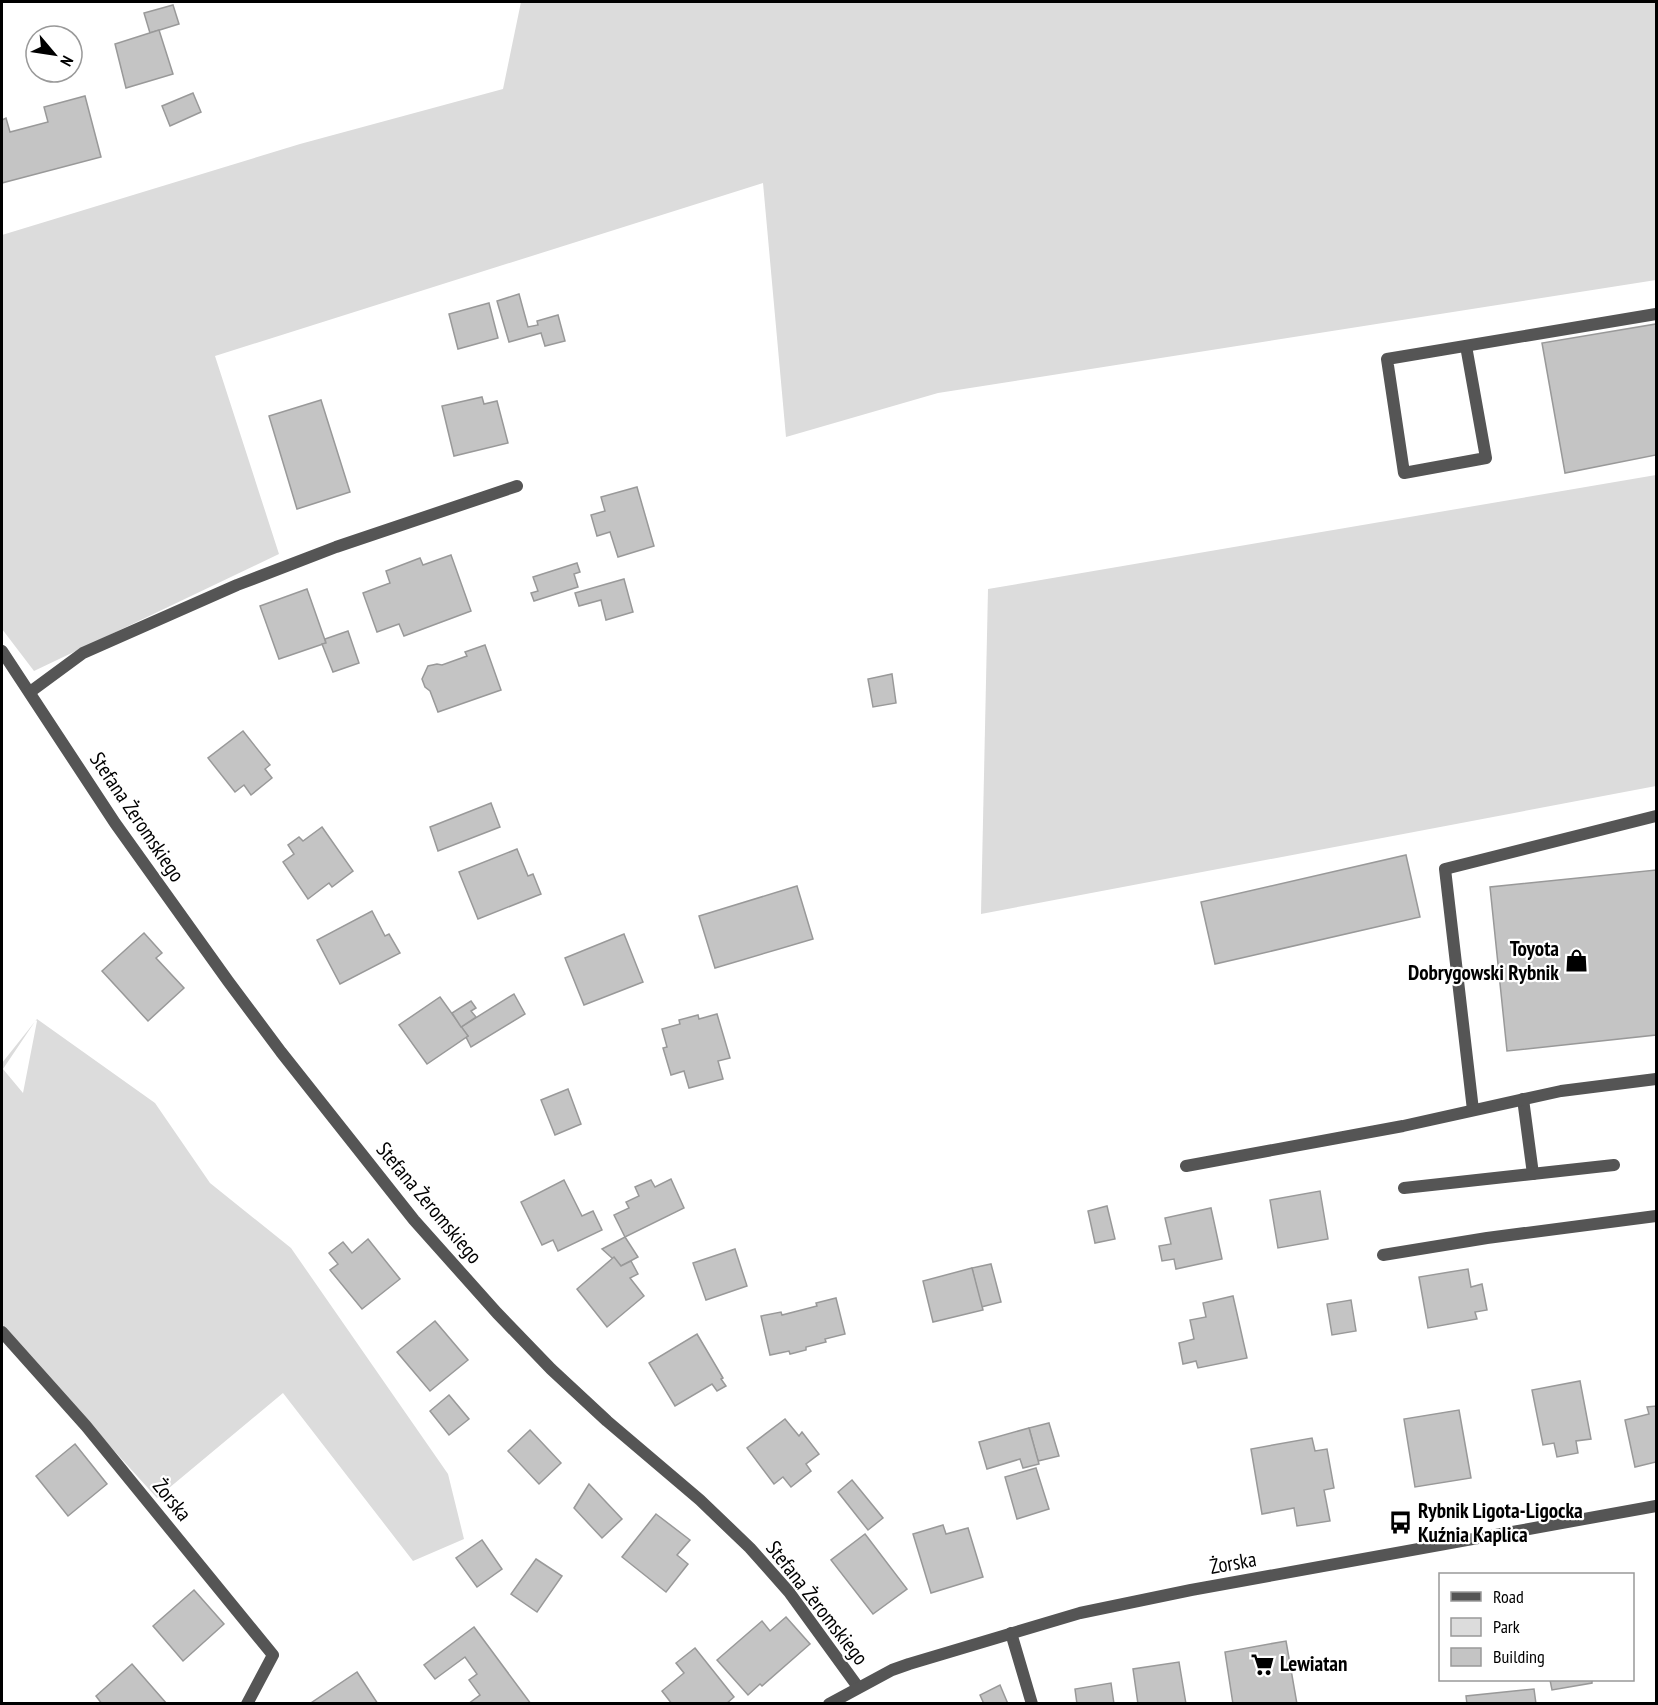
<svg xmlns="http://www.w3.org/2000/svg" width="1658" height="1705" font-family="'PT Sans Narrow',sans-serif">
  <rect width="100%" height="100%" fill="#fff"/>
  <!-- green -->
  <g fill="#dcdcdc" fill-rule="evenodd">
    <path d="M 521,2 L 1656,2 L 1656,280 L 938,393 L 786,437 L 763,183 L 215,356 L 279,554 L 34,671 L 2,629 L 2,235 L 300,144 L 503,89 Z"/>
    <path d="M 1656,475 L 1656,786 L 981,914 L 988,589 Z"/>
    <path d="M 37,1019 L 155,1103 L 210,1183 L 291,1248 L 448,1474 L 464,1539 L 413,1561 L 283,1393 L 157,1498 L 2,1327 L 2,1063 ZM 36,1020 L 37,1021 L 23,1093 L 3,1069 Z"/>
  </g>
  <!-- building -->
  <g fill="#c4c4c4" stroke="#999" stroke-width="1.5">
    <path d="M 173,5 L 179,24 L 150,33 L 144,13 Z"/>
    <path d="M 159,30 L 173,74 L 126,88 L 115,44 Z"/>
    <path d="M 193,93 L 201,112 L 170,126 L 162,106 Z"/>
    <path d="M 85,96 L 101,157 L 2,183 L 2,120 L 6,118 L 10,132 L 48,122 L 44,107 Z"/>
    <path d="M 519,294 L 528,327 L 538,325 L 537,321 L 558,315 L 565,341 L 545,346 L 541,333 L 509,342 L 497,301 Z"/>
    <path d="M 489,303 L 498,338 L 458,349 L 449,314 Z"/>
    <path d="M 1656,324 L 1656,455 L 1565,473 L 1542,343 Z"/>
    <path d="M 482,397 L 484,404 L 497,401 L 508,443 L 454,456 L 442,406 Z"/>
    <path d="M 321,400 L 350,492 L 297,509 L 269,416 Z"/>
    <path d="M 637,487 L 654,546 L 618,557 L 610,532 L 597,536 L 591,515 L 605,511 L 601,497 Z"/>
    <path d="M 451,555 L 471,611 L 404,636 L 399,624 L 377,632 L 363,593 L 390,583 L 386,571 L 420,558 L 423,565 Z"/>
    <path d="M 577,563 L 580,572 L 574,574 L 578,587 L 534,601 L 531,593 L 538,591 L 533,577 Z"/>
    <path d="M 624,579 L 633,612 L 606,620 L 601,600 L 579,606 L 575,593 Z"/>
    <path d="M 307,589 L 326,643 L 279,659 L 260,606 Z"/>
    <path d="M 348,631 L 359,663 L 333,672 L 322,644 L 326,643 L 325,639 Z"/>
    <path d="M 485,645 L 501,690 L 438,712 L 430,691 L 425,687 L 422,679 L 428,666 L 437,664 L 442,665 L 467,656 L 465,652 Z"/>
    <path d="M 892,674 L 896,703 L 873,707 L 868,679 Z"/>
    <path d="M 243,731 L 270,765 L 265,769 L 272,778 L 251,795 L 244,785 L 235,792 L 208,758 Z"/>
    <path d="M 491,803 L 500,827 L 438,851 L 430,827 Z"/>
    <path d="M 322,827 L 353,871 L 332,887 L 329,883 L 308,899 L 283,862 L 294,854 L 288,845 L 299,837 L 303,841 Z"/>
    <path d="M 517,849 L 528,876 L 533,874 L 541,894 L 478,919 L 459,872 Z"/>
    <path d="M 1406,855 L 1420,917 L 1215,964 L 1201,902 Z"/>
    <path d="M 1656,870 L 1656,1035 L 1507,1051 L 1490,887 Z"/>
    <path d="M 797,886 L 813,939 L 715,968 L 699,916 Z"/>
    <path d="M 372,911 L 385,936 L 389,934 L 400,953 L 340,984 L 317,940 Z"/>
    <path d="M 144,933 L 162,953 L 156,958 L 184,988 L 148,1021 L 102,971 Z"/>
    <path d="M 624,934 L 643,982 L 584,1005 L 565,958 Z"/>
    <path d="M 514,994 L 525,1014 L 471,1047 L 466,1037 L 468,1036 L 461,1027 Z"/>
    <path d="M 440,997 L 468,1036 L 427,1064 L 399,1025 Z"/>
    <path d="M 471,1001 L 476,1008 L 471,1011 L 476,1017 L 461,1027 L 452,1013 Z"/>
    <path d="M 717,1014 L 730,1058 L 718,1061 L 723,1079 L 689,1088 L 684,1071 L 671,1075 L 663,1048 L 667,1047 L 662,1029 L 680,1024 L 679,1020 L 698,1015 L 699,1019 Z"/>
    <path d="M 568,1089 L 581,1124 L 555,1135 L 541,1100 Z"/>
    <path d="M 671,1179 L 684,1208 L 625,1237 L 614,1215 L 629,1208 L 626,1202 L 639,1196 L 635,1187 L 651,1180 L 655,1187 Z"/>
    <path d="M 564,1180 L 582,1216 L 593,1211 L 602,1230 L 558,1251 L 553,1240 L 542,1245 L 521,1202 Z"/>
    <path d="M 1320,1191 L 1328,1239 L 1278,1248 L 1270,1200 Z"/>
    <path d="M 1107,1206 L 1115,1239 L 1095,1243 L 1088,1211 Z"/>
    <path d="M 1211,1208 L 1222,1259 L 1176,1269 L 1174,1259 L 1162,1261 L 1159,1246 L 1171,1244 L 1165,1218 Z"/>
    <path d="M 625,1237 L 638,1257 L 621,1266 L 602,1249 Z"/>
    <path d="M 368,1239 L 400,1279 L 362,1309 L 330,1270 L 338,1264 L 329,1253 L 343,1242 L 352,1253 Z"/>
    <path d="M 735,1249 L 747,1286 L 706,1300 L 693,1263 Z"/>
    <path d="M 614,1257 L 621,1266 L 631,1261 L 638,1274 L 630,1278 L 644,1296 L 607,1327 L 577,1289 Z"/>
    <path d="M 991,1264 L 1001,1302 L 981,1307 L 972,1268 Z"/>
    <path d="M 972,1268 L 983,1310 L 933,1322 L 923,1281 Z"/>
    <path d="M 1468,1269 L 1471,1287 L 1482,1284 L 1487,1310 L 1475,1312 L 1477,1319 L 1428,1328 L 1419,1277 Z"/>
    <path d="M 1233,1296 L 1247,1358 L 1198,1368 L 1196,1361 L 1183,1364 L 1179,1343 L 1194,1339 L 1190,1320 L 1206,1317 L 1203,1303 Z"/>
    <path d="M 836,1298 L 845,1334 L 825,1339 L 826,1342 L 806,1347 L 806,1350 L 790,1354 L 789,1351 L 770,1355 L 761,1316 L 781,1312 L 782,1315 L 817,1306 L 816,1303 Z"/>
    <path d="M 1351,1300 L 1356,1331 L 1332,1335 L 1327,1304 Z"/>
    <path d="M 435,1321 L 468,1360 L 430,1391 L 397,1352 Z"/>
    <path d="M 697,1334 L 723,1378 L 721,1379 L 726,1386 L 717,1391 L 712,1384 L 675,1406 L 649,1363 Z"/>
    <path d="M 1580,1381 L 1591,1439 L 1576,1441 L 1578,1453 L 1557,1457 L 1554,1443 L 1543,1445 L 1532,1390 Z"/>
    <path d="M 449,1395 L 469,1419 L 449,1435 L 430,1411 Z"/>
    <path d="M 1656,1406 L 1656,1462 L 1635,1467 L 1625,1420 L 1649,1414 L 1647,1407 Z"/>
    <path d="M 1459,1410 L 1471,1478 L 1415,1487 L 1404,1419 Z"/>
    <path d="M 785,1419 L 799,1436 L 802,1432 L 819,1454 L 806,1464 L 811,1471 L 791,1487 L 783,1477 L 774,1484 L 747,1448 Z"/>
    <path d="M 1049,1423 L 1059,1456 L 1038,1461 L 1029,1428 Z"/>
    <path d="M 1029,1428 L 1039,1464 L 1023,1468 L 1020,1459 L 987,1469 L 979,1442 Z"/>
    <path d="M 530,1430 L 561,1463 L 539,1484 L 508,1451 Z"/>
    <path d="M 1312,1438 L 1315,1451 L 1327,1449 L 1334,1488 L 1324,1490 L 1330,1521 L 1297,1526 L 1294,1508 L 1262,1514 L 1251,1449 Z"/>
    <path d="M 75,1444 L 107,1484 L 68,1516 L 36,1476 Z"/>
    <path d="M 1036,1468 L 1049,1509 L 1017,1519 L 1005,1477 Z"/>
    <path d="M 852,1480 L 883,1518 L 868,1530 L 838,1492 Z"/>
    <path d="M 589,1484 L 622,1519 L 602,1538 L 574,1508 Z"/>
    <path d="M 656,1514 L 690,1540 L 677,1555 L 688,1564 L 666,1592 L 622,1557 Z"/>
    <path d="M 943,1525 L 946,1534 L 968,1528 L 983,1577 L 931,1593 L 913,1534 Z"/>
    <path d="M 865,1534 L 907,1589 L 873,1614 L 831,1560 Z"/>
    <path d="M 482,1540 L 502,1569 L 477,1587 L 456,1558 Z"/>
    <path d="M 536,1559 L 562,1576 L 537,1612 L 511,1594 Z"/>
    <path d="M 194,1590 L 224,1624 L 183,1661 L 153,1626 Z"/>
    <path d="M 786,1617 L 810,1644 L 762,1686 L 760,1684 L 748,1695 L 717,1660 L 762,1621 L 770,1631 Z"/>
    <path d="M 474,1627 L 531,1704 L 468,1704 L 480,1695 L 469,1680 L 477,1674 L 465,1657 L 435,1679 L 424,1665 Z"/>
    <path d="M 1286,1641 L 1297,1704 L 1233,1704 L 1225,1652 Z"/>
    <path d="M 695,1648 L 734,1697 L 726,1704 L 672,1704 L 662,1691 L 684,1673 L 676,1663 Z"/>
    <path d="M 1179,1662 L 1186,1704 L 1138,1704 L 1133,1669 Z"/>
    <path d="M 132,1664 L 167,1704 L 102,1704 L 96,1696 Z"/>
    <path d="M 357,1672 L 378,1704 L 311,1704 L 311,1703 Z"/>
    <path d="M 1550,1680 L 1592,1680 L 1592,1683 L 1552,1690 Z"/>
    <path d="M 1111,1683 L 1114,1704 L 1077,1704 L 1075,1689 Z"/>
    <path d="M 1000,1685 L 1008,1704 L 984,1704 L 980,1695 Z"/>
    <path d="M 1534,1689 L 1536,1704 L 1467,1704 L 1466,1696 Z"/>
  </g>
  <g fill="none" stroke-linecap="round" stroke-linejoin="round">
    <!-- service -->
    <g stroke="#555" stroke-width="12">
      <path d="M 1466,346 L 1486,458 L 1404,473 L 1387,359 L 1656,314"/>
      <path d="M 1523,1099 L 1533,1174"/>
      <path d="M 1473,1110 L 1445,869 L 1656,816"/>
      <path d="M 1186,1166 L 1403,1126 L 1561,1091 L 1656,1079"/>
      <path d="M 1404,1188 L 1614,1165"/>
    </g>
    <!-- minor -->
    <g stroke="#555" stroke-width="12">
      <path d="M 2,651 L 115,823 L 228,981 L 281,1052 L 414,1220 L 497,1313 L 551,1369 L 607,1421 L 700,1500 L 750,1548 L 789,1592 L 858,1687"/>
      <path d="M 30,692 L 83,653 L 237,585 L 336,547 L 517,486"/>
      <path d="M 1383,1255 L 1487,1238 L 1656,1216"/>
      <path d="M 2,1332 L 86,1426 L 273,1655 L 247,1704"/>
      <path d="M 1011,1633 L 1032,1704"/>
      <path d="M 829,1704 L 892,1670 L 909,1664 L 1080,1613 L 1191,1590 L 1656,1506"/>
    </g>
  </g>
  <!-- icons -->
  <defs>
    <symbol id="shop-bare" viewBox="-9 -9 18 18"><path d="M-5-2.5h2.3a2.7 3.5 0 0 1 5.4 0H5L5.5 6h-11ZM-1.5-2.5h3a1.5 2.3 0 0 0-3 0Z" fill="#000" stroke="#fff" stroke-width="2.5" paint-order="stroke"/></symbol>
    <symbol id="bus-bare" viewBox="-9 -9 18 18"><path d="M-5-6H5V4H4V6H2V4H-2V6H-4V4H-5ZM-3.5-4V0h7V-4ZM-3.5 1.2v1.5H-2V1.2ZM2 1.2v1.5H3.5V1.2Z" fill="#000" stroke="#fff" stroke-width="2.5" paint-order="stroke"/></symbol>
    <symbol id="supermarket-bare" viewBox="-9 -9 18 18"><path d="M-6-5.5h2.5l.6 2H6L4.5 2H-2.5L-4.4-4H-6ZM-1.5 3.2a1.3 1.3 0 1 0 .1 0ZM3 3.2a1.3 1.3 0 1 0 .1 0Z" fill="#000" stroke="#fff" stroke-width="2.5" paint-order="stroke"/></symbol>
  </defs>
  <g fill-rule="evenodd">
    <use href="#shop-bare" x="1560" y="944" width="33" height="33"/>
    <use href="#bus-bare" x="1384" y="1506" width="33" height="33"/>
    <use href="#supermarket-bare" x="1246" y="1648" width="33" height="33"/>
  </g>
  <g text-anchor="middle" stroke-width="4.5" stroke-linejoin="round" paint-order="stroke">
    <!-- street labels -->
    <g font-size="21" fill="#000" stroke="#fff">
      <text transform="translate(137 817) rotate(56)" y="7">Stefana Żeromskiego</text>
      <text transform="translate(429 1203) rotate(50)" y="7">Stefana Żeromskiego</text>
      <text transform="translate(172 1500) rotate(51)" y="7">Żorska</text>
      <text transform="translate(1233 1563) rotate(-10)" y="7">Żorska</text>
      <text transform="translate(817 1603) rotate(52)" y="7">Stefana Żeromskiego</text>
    </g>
    <!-- poi labels -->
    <g font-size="21" font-weight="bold" fill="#000" stroke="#fff" text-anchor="start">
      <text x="1559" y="956" text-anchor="end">Toyota<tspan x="1559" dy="24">Dobrygowski Rybnik</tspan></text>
      <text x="1418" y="1518">Rybnik Ligota-Ligocka<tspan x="1418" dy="24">Kuźnia Kaplica</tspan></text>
      <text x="1280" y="1671">Lewiatan</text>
    </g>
  </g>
  <!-- border -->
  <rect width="1658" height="1705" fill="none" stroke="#000000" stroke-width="6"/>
  <!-- legend -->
  <rect x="1439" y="1573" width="195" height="108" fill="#ffffff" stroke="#999999" stroke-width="1.5"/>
  <rect x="1451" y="1592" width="30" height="9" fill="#555555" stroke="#999999" stroke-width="1.5"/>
  <text x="1493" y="1603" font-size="18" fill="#000000">Road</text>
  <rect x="1451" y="1618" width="30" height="18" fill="#dcdcdc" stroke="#999999" stroke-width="1.5"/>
  <text x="1493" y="1633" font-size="18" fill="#000000">Park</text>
  <rect x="1451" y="1648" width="30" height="18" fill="#c4c4c4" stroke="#999999" stroke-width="1.5"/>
  <text x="1493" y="1663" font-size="18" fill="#000000">Building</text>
  <!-- north arrow -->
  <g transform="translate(54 54) rotate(119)"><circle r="28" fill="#ffffff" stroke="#999999" stroke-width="1.5"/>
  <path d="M0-4.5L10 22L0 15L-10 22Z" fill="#000000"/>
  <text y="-9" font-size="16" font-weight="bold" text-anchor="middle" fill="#000000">N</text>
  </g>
</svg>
